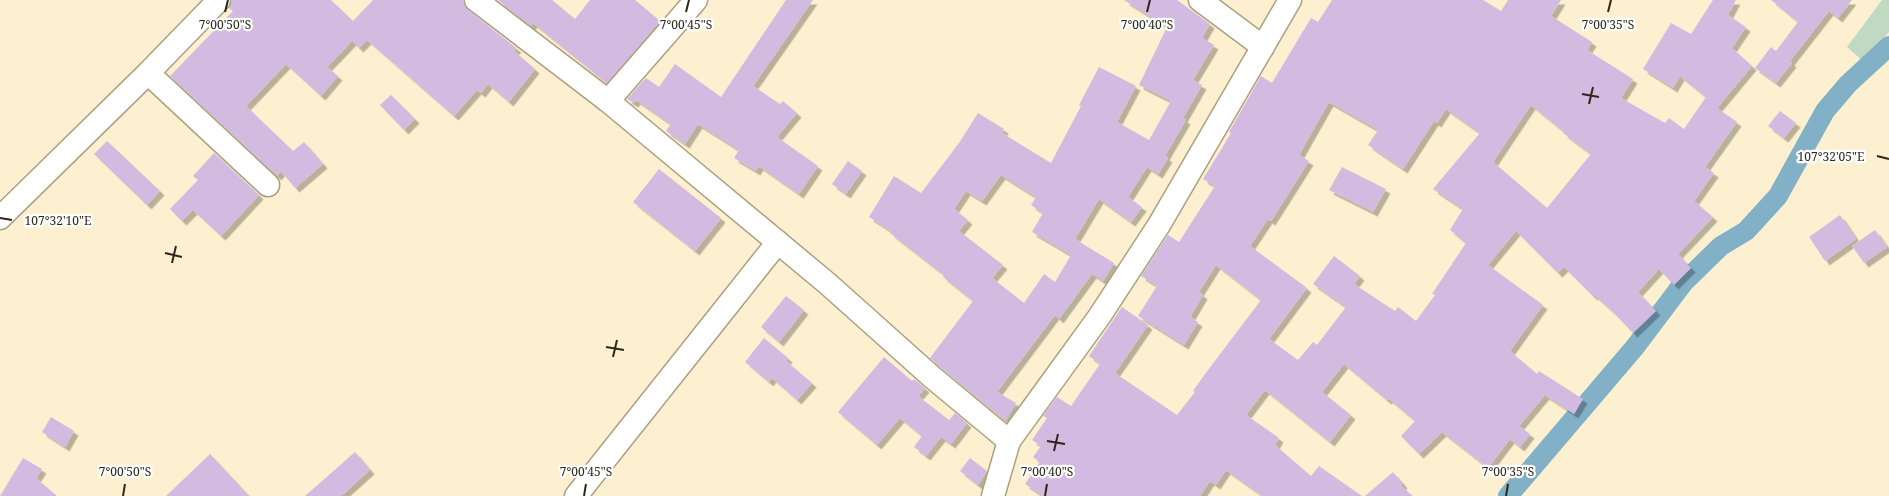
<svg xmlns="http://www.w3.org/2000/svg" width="1889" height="496" font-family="'Noto Serif',serif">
  <defs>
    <filter id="shadow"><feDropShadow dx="4.5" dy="4.5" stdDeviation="0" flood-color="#0004"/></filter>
  </defs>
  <rect width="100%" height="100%" fill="#fcf0d0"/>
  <!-- green -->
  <path fill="#bfd9c3" d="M 1882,0 L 1889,0 L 1889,32 L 1863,61 L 1847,47 Z"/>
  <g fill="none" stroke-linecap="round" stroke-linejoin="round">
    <!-- canal -->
    <path stroke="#82b1c7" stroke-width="20" d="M 1508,496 L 1635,347 L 1684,282 L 1721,246 L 1746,231 L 1778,196 L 1825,111 L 1848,84 L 1889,46"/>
  </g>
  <!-- building -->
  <g fill="#d2bae1" fill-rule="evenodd" filter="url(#shadow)">
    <path d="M 232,0 L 331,0 L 353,21 L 373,0 L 463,0 L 464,5 L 468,10 L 515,47 L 517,48 L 514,51 L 535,69 L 509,102 L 488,84 L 481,93 L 477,90 L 454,116 L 367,40 L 359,48 L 352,41 L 327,67 L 338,76 L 321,96 L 286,64 L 246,106 L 293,151 L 304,142 L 323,164 L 295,188 L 281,171 L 277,176 L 170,76 L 233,11 L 229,8 Z"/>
    <path d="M 498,0 L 552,0 L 575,19 L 590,0 L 635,0 L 660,21 L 607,83 L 533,23 L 531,26 Z"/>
    <path d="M 786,0 L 813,0 L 753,86 L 780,104 L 783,101 L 797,113 L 777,137 L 818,166 L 799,194 L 759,166 L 756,171 L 734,158 L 739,150 L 698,124 L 685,144 L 666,131 L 671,124 L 636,100 L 634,103 L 627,99 L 646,78 L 659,87 L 675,64 L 721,97 Z"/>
    <path d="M 1124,0 L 1177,0 L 1210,24 L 1202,38 L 1214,45 L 1193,80 L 1202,85 L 1183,118 L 1186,120 L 1165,156 L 1168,158 L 1158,174 L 1147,167 L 1128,197 L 1142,207 L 1131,222 L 1099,199 L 1075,239 L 1114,263 L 1103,281 L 1092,274 L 1059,319 L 1055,315 L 997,392 L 1016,403 L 1006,420 L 998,415 L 930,358 L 973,301 L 943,277 L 944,275 L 890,233 L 891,231 L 869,217 L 894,176 L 921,193 L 959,143 L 978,113 L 1004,129 L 1002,133 L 1051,163 L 1081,106 L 1079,105 L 1099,67 L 1136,86 L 1117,122 L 1149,140 L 1171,101 L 1139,85 L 1167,27 ZM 1001,175 L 1036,197 L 1031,205 L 1043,213 L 1032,232 L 1071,255 L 1055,282 L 1044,274 L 1024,303 L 992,278 L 1003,265 L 959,231 L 968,220 L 954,209 L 966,191 L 982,201 Z"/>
    <path d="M 1332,0 L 1483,0 L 1501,11 L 1508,0 L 1561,0 L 1551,16 L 1592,42 L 1587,50 L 1633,79 L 1621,98 L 1665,123 L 1669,118 L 1684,129 L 1706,97 L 1680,76 L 1673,88 L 1643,69 L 1671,23 L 1691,34 L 1713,0 L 1736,0 L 1728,15 L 1746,27 L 1732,48 L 1752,66 L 1717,108 L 1737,122 L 1705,167 L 1714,173 L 1694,201 L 1713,217 L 1679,253 L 1679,255 L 1691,268 L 1674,285 L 1659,269 L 1638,292 L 1656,311 L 1633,333 L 1614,313 L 1594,295 L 1593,296 L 1564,267 L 1558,273 L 1516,231 L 1488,265 L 1543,305 L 1510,351 L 1537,374 L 1539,371 L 1583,399 L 1574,414 L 1545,395 L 1519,426 L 1530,434 L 1520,447 L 1510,439 L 1488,468 L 1442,432 L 1419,454 L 1401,436 L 1415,421 L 1389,399 L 1387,400 L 1344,364 L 1322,392 L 1351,415 L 1330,442 L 1265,390 L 1246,415 L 1279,438 L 1275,445 L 1311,476 L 1319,466 L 1362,496 L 1263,496 L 1226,470 L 1216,485 L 1210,481 L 1200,496 L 1043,496 L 1025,484 L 1040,462 L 1033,457 L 1041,446 L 1032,440 L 1047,418 L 1043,416 L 1057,397 L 1071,406 L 1100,364 L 1089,356 L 1122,307 L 1148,325 L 1115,373 L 1177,415 L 1195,392 L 1193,391 L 1205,374 L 1261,300 L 1216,265 L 1199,292 L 1203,295 L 1190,317 L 1198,322 L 1184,345 L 1138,316 L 1157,286 L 1141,276 L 1168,235 L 1179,242 L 1215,186 L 1203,179 L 1231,133 L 1229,132 L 1261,76 L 1272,83 L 1311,18 L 1318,22 ZM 1329,102 L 1378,130 L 1368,145 L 1403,169 L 1434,121 L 1437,123 L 1446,109 L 1480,133 L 1433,189 L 1463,209 L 1450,230 L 1466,243 L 1432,294 L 1435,295 L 1416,321 L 1398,307 L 1395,311 L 1354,284 L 1360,276 L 1334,256 L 1313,284 L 1346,307 L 1317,345 L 1313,342 L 1298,360 L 1269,339 L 1307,288 L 1250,246 L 1268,219 L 1271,221 L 1309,161 L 1299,155 ZM 1531,105 L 1564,132 L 1563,133 L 1591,154 L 1547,208 L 1493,162 Z"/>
    <path d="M 1771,0 L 1852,0 L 1838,18 L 1829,11 L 1790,61 L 1792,63 L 1776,83 L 1755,68 L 1771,47 L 1776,51 L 1798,22 Z"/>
    <path d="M 391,95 L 415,119 L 404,130 L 380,105 Z"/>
    <path d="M 1780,111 L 1796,123 L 1784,138 L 1768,126 Z"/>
    <path d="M 107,141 L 160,191 L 147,205 L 94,154 Z"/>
    <path d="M 214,153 L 259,195 L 221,236 L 193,210 L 182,221 L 170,209 L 198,180 L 193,176 Z"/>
    <path d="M 848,161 L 862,171 L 846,194 L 832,184 Z"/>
    <path d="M 1342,167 L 1386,189 L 1373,212 L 1329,190 Z"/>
    <path d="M 659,169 L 721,218 L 695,251 L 633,202 Z"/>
    <path d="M 1840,215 L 1856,239 L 1825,261 L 1809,237 Z"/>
    <path d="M 1875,230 L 1887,247 L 1864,263 L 1852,246 Z"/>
    <path d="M 786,296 L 804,310 L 779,342 L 761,327 Z"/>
    <path d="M 764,338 L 788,358 L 786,361 L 812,383 L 797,400 L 772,378 L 769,382 L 745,362 Z"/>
    <path d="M 884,357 L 912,381 L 914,379 L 925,388 L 918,396 L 949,420 L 955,413 L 967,423 L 951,444 L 941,437 L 926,456 L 914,447 L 922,436 L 900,418 L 877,445 L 838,412 Z"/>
    <path d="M 51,417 L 74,431 L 65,447 L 42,432 Z"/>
    <path d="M 355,452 L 370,470 L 341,496 L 305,496 Z"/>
    <path d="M 210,454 L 249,496 L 166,496 Z"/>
    <path d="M 23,458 L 42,469 L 36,478 L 57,496 L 0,496 Z"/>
    <path d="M 970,458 L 987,471 L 978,485 L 960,471 Z"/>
    <path d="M 1393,472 L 1403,484 L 1401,486 L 1413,496 L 1365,496 Z"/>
  </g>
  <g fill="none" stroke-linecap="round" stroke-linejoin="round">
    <defs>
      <g id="minor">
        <path d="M 476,0 L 608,101 L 828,284 L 932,377 L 1009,441"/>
        <path d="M 1200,0 L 1263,47"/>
        <path d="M 148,73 L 268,185"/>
        <path d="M 608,101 L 696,0"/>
        <path d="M 0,218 L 148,73 L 219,0"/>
        <path d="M 576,496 L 778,242"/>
        <path d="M 993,496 L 1009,441 L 1099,317 L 1159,225 L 1290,0"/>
      </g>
    </defs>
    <!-- minor casing -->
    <use href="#minor" stroke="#aba082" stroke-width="25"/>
    <!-- minor -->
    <use href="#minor" stroke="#fff" stroke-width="22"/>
  </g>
  <!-- ticks -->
  <path fill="none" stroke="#2b271b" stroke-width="2" d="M 225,12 L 228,0M 686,12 L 689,0M 1147,12 L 1150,0M 1608,12 L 1611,0M 1582,94 L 1599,97M 1589,104 L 1593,87M 1877,156 L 1889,159M 0,218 L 12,220M 165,253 L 182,257M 172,263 L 176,246M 606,347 L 624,350M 613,357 L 617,340M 1047,441 L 1065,444M 1054,451 L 1058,434M 123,496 L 125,484M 584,496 L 586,484M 1045,496 L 1047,484M 1506,496 L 1508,484"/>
  <g font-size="12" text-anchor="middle" fill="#2b271b" stroke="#fefefe" stroke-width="4.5" stroke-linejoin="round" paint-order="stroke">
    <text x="225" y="29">7°00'50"S</text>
    <text x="686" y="29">7°00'45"S</text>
    <text x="1147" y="29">7°00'40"S</text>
    <text x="1608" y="29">7°00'35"S</text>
    <text x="1831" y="161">107°32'05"E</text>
    <text x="58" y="225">107°32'10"E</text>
    <text x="125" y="476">7°00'50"S</text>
    <text x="586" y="476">7°00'45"S</text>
    <text x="1047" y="476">7°00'40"S</text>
    <text x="1508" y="476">7°00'35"S</text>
  </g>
</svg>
